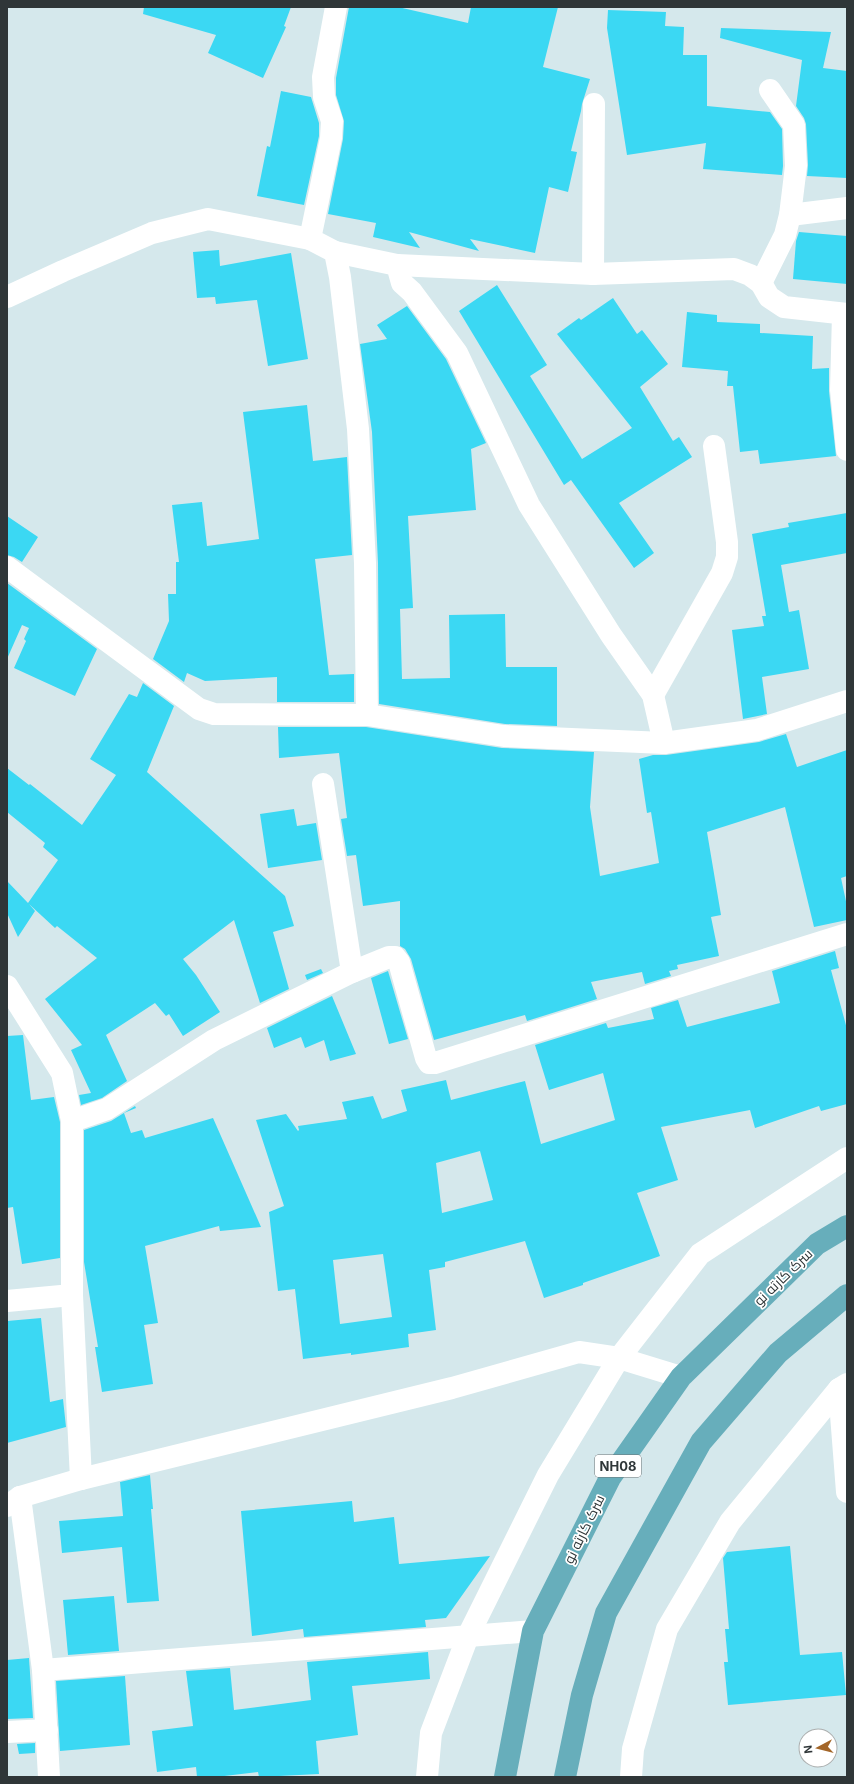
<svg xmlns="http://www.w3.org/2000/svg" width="854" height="1784" font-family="Inter,Cairo,sans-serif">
  <rect width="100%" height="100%" fill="#d5e8ec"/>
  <!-- building -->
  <g fill="#3bd8f3" fill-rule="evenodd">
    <path d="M 144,7 L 291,7 L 284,26 L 286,27 L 263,78 L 208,53 L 216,35 L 143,14 Z"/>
    <path d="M 349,7 L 398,7 L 468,23 L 471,7 L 558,7 L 543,67 L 590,79 L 582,104 L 581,111 L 571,151 L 577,152 L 568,192 L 549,187 L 535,253 L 470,239 L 479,251 L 409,232 L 420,248 L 373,237 L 376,223 L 328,214 L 343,139 L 344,121 L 336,95 L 336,78 Z"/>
    <path d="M 608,10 L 666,12 L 665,26 L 684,27 L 683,55 L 707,55 L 707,106 L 770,112 L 782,129 L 783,166 L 782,175 L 703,169 L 706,143 L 627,155 L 607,28 Z"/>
    <path d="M 721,28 L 831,32 L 823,68 L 847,71 L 847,178 L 807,176 L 808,165 L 806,124 L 804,118 L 796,106 L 802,60 L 720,38 Z"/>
    <path d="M 281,91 L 311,97 L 319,123 L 319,136 L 304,205 L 257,196 L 267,146 L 270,147 Z"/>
    <path d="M 799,232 L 847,236 L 847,284 L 793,279 L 796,241 Z"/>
    <path d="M 219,250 L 220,266 L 291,253 L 308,359 L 268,366 L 257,300 L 216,304 L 215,297 L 197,298 L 193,252 Z"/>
    <path d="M 497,285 L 547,365 L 530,376 L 582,459 L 632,428 L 557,334 L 579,318 L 581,320 L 613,298 L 637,334 L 642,330 L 668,364 L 640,387 L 673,441 L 679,437 L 692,457 L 619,503 L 654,553 L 634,568 L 571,480 L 564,485 L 459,311 Z"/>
    <path d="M 407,306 L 446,359 L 486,443 L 471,449 L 476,510 L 408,516 L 413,608 L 400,609 L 402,679 L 450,678 L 449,615 L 505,614 L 506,667 L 557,667 L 557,726 L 505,724 L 379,704 L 378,563 L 372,432 L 360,344 L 387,339 L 377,325 Z"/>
    <path d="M 687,312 L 717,315 L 717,322 L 760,324 L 760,333 L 813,336 L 812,369 L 829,368 L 829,391 L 836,456 L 760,464 L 758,450 L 740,452 L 733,386 L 727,386 L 728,371 L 682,367 Z"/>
    <path d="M 307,405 L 313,461 L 347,457 L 352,555 L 315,559 L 329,675 L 354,674 L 354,702 L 277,702 L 277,677 L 205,681 L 187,673 L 184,682 L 153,659 L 169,621 L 168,594 L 176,594 L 176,562 L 179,562 L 172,505 L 202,502 L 207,546 L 259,539 L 243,412 Z"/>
    <path d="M 847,513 L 847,553 L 781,565 L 789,612 L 799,610 L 809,669 L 762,677 L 767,714 L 743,719 L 732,630 L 764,626 L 762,616 L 766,616 L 752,534 L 789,527 L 788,523 Z"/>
    <path d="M 7,516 L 38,537 L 22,562 L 14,557 L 7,555 Z"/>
    <path d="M 7,583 L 97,649 L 75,696 L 14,668 L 26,641 L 24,639 L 29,628 L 22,625 L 7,659 Z"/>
    <path d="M 143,683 L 174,706 L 147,772 L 285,896 L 294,926 L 273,932 L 289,989 L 260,1003 L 234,920 L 183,959 L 196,975 L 220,1012 L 183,1036 L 169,1014 L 166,1016 L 155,1003 L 106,1035 L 127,1081 L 102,1098 L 81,1105 L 79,1095 L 91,1093 L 71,1050 L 82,1045 L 45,999 L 97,958 L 57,926 L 55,928 L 29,904 L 35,911 L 18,937 L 7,913 L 7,881 L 28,903 L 58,860 L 43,847 L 45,843 L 7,812 L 7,768 L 29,785 L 30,784 L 82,825 L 116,775 L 90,759 L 129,694 L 137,697 Z"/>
    <path d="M 278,727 L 366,727 L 502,748 L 594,752 L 590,807 L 600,876 L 659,863 L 651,812 L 647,813 L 639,759 L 653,755 L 666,755 L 759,742 L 786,734 L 797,767 L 847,750 L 847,876 L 841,878 L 847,906 L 847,920 L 814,927 L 785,807 L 707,832 L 721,915 L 711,917 L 719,956 L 677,965 L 678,969 L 669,971 L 671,976 L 645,984 L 642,972 L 591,982 L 597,999 L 527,1021 L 525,1015 L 434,1040 L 411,959 L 405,949 L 400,946 L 400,901 L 363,906 L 356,855 L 347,856 L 341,819 L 347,818 L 339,753 L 279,758 Z"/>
    <path d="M 294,809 L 297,826 L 316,823 L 322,860 L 268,868 L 260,814 Z"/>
    <path d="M 835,951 L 839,968 L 831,970 L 847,1029 L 847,1104 L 821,1111 L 819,1106 L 755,1128 L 750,1110 L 661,1127 L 678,1180 L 637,1193 L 660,1256 L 583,1283 L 583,1285 L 544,1298 L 525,1241 L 445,1262 L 445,1267 L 429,1270 L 436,1330 L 408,1334 L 409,1347 L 351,1355 L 351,1353 L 303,1359 L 295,1289 L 278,1291 L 269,1212 L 284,1206 L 256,1120 L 286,1114 L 298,1131 L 299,1130 L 298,1126 L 347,1119 L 342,1102 L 373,1096 L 382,1119 L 407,1111 L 401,1090 L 446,1080 L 451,1100 L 525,1081 L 541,1144 L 615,1120 L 603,1073 L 549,1090 L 535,1045 L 606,1023 L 608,1028 L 654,1019 L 651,1008 L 678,1000 L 687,1027 L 780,1003 L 772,971 ZM 480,1151 L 493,1200 L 442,1213 L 436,1163 ZM 383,1254 L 392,1317 L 340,1324 L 333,1260 Z"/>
    <path d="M 321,969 L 323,973 L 307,980 L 305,975 Z"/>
    <path d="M 388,971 L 408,1039 L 389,1044 L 371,978 Z"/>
    <path d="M 332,996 L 356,1054 L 330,1061 L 324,1040 L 305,1048 L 301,1037 L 274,1048 L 267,1028 Z"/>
    <path d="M 23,1035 L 31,1100 L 54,1097 L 60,1122 L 60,1258 L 22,1264 L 13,1207 L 7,1208 L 7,1036 Z"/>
    <path d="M 135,1106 L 136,1108 L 124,1113 L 131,1133 L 142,1130 L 145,1138 L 213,1118 L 261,1227 L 220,1231 L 219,1226 L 145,1246 L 158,1323 L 144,1325 L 153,1384 L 102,1392 L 95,1347 L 98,1347 L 84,1262 L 84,1130 L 111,1121 Z"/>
    <path d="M 41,1318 L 50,1402 L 63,1399 L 66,1427 L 7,1443 L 7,1321 Z"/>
    <path d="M 150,1475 L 153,1509 L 151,1509 L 159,1601 L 127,1603 L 122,1547 L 62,1553 L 59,1521 L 123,1516 L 120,1482 Z"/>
    <path d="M 352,1501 L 354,1522 L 394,1517 L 399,1564 L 490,1556 L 446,1618 L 425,1620 L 426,1627 L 304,1637 L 303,1629 L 252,1636 L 241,1511 Z"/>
    <path d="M 790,1546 L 800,1655 L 842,1652 L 846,1695 L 728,1705 L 724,1662 L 728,1662 L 725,1629 L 729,1629 L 723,1558 L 727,1552 Z"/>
    <path d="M 114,1596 L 119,1651 L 68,1655 L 63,1600 Z"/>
    <path d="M 428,1652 L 430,1679 L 352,1686 L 358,1735 L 316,1741 L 319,1774 L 259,1777 L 258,1772 L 216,1777 L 197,1777 L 196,1767 L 157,1772 L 152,1731 L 193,1726 L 186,1671 L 230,1668 L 234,1710 L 311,1700 L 307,1662 Z"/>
    <path d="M 29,1658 L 33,1718 L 7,1719 L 7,1660 Z"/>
    <path d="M 125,1676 L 130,1745 L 60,1751 L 56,1681 Z"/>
    <path d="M 35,1743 L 35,1753 L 19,1754 L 17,1744 Z"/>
  </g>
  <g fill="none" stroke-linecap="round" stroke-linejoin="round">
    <!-- minor -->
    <g stroke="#fff" stroke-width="22">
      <path d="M 336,7 L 323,77 L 324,97 L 332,121 L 331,138 L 310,239 L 335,252 L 340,277 L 358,429 L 365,563 L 367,715"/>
      <path d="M 790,215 L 847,208"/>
      <path d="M 335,252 L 397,265 L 402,283 L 412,292 L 457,353 L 529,505 L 611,635 L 653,695 L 664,743"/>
      <path d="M 397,265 L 593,274 L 734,269 L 750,275 L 761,283 L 769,297 L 784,307 L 847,314"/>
      <path d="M 593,274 L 594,104"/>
      <path d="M 761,283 L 785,235 L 790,215 L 796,166 L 794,125 L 770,90"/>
      <path d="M 7,297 L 63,271 L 152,233 L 208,219 L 310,239"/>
      <path d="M 843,314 L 841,390 L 847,450"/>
      <path d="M 7,567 L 199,709 L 214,714 L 367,715 L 504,736 L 664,743 L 757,730 L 847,701"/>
      <path d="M 653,695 L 722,573 L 727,557 L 727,542 L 714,446"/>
      <path d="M 323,784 L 352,972"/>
      <path d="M 7,986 L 62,1073 L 72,1121 L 72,1295 L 81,1479"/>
      <path d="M 72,1121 L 107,1109 L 214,1040 L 352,972 L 389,957 L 395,957 L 399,962 L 426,1058 L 429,1063 L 435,1063 L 847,934"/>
      <path d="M 7,1301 L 72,1295"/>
      <path d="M 839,1389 L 847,1492"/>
      <path d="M 20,1497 L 43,1670 L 49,1777"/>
      <path d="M 43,1670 L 533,1631"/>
      <path d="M 7,1732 L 47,1730"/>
      <path d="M 427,1777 L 431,1733 L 468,1636 L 548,1475 L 619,1358 L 700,1254 L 847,1158"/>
      <path d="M 631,1777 L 633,1749 L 667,1629 L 730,1522 L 839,1389 L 847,1384"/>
    </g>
    <!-- tertiary -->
    <path stroke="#fff" stroke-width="22" d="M 7,1506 L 20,1497 L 81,1479 L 452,1388 L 579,1352 L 619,1358 L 681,1377"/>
    <!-- trunk -->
    <g stroke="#67aebb" stroke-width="22">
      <path d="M 505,1777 L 533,1631 L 610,1478 L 681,1377 L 817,1244 L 847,1226"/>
      <path d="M 565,1777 L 582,1695 L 606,1613 L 701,1442 L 778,1353 L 847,1295"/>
    </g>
  </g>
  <g text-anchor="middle" stroke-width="3.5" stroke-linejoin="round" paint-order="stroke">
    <!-- shield labels -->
    <rect fill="#fff" stroke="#6d7274" stroke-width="1" x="595" y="1455" width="46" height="22" rx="3"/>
    <g font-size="13" font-weight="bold" fill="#2f3638">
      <text x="618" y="1471">NH08</text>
    </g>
    <!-- street labels -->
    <g font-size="14" fill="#2f3638" stroke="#fff">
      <text transform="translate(783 1277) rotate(-44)" y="5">سرک کارته نو</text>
      <text transform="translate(584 1529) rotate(-64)" y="5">سرک کارته نو</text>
    </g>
  </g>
  <!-- border -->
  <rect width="854" height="1784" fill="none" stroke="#2f3638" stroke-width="16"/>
  <!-- north arrow -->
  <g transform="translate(818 1748) rotate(263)"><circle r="19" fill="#ffffff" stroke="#acafaf"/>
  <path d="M0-3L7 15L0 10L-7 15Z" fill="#a36629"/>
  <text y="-6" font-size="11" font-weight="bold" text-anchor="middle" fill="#2f3638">N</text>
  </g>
</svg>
